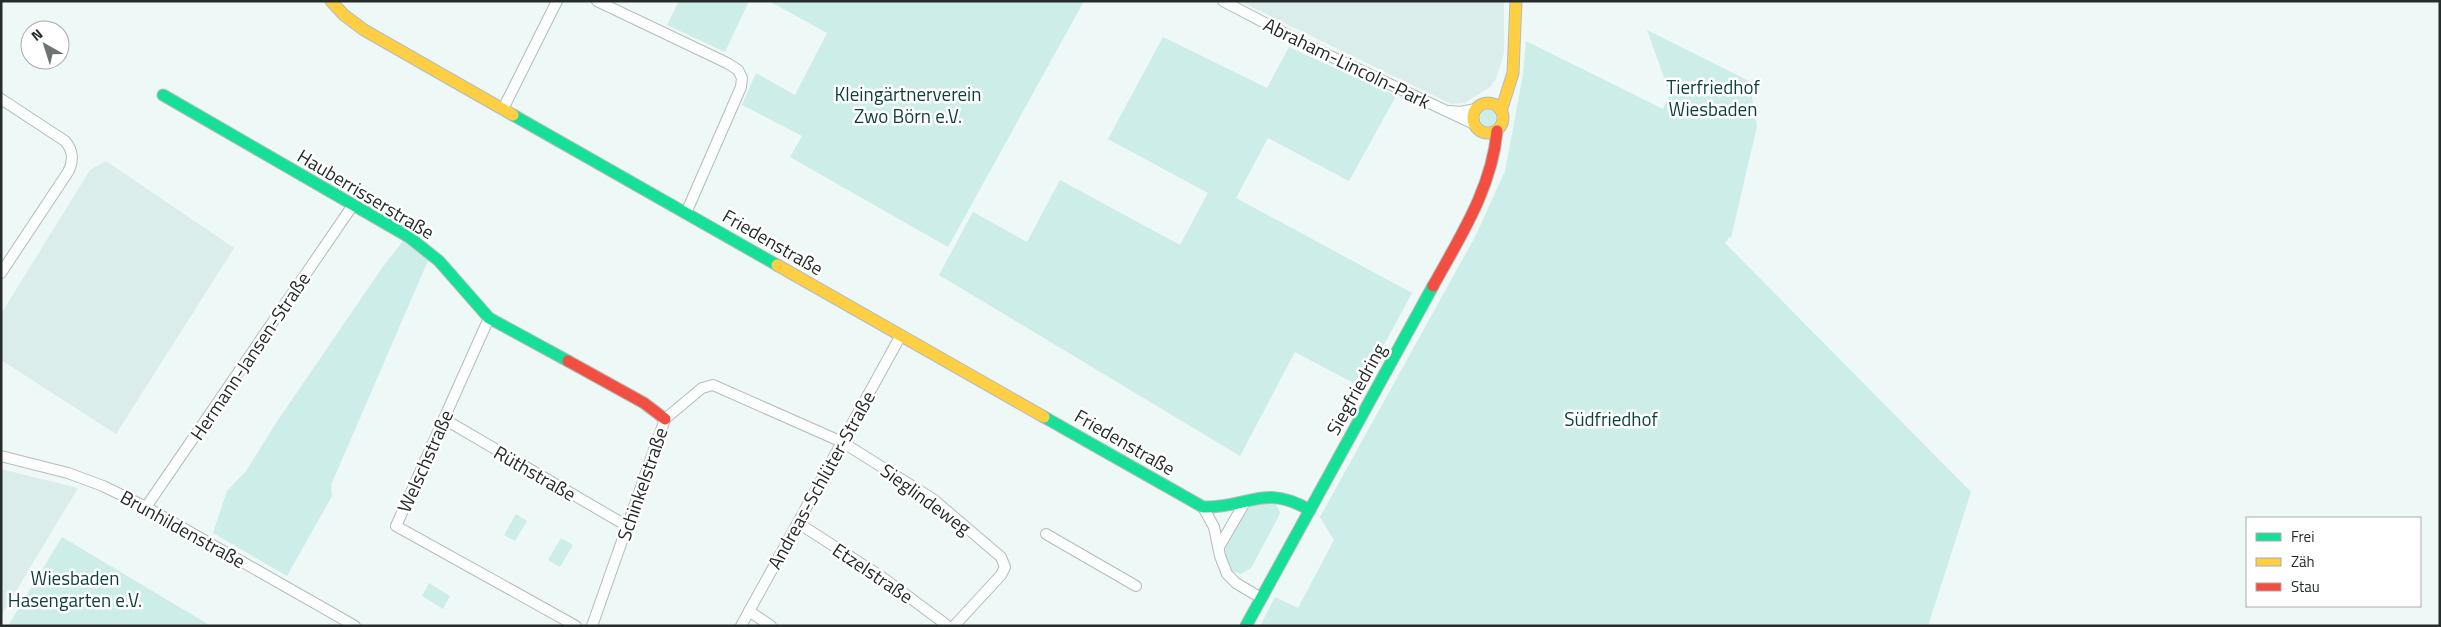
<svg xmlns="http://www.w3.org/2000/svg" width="2441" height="627" font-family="'Titillium Web',sans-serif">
  <rect width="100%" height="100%" fill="#eef8f6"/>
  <!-- built -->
  <g fill="#daedea">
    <path d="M 1239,1 L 1504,1 L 1504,53 L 1496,79 L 1490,87 L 1464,103 L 1451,104 Z"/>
    <path d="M 106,161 L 234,248 L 116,434 L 1,360 L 1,314 L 90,170 Z"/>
    <path d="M 1,469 L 78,488 L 1,616 Z"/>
  </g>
  <!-- green -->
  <g fill="#ccede8">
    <path d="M 679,1 L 749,1 L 725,52 L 667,25 Z"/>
    <path d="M 769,1 L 1084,1 L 948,247 L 790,157 L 802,136 L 742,105 L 756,73 L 795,95 L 827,33 Z"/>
    <path d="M 1647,30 L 1749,81 L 1757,126 L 1731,238 L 1729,237 L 1725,243 L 1971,492 L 1928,626 L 1260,626 L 1275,597 L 1298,608 L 1334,540 L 1320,517 L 1476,235 L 1505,171 L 1523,75 L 1526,41 L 1663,109 L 1670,94 Z"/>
    <path d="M 1163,37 L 1267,88 L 1289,47 L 1396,96 L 1349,181 L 1268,138 L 1236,198 L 1412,293 L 1361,387 L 1295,352 L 1240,456 L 939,275 L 973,212 L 1027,242 L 1060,180 L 1180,245 L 1208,193 L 1108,139 Z"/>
    <circle cx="1488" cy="118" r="8"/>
    <path d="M 403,241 L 430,256 L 331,485 L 332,496 L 287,576 L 213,533 L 227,491 L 246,471 L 276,423 L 382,268 Z"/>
    <path d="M 1275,503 L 1280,512 L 1278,518 L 1251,568 L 1241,574 L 1231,571 C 1229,566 1225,561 1225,556 C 1225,539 1242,518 1251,505 Z"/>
    <path d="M 516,514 L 527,521 L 515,541 L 504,535 Z"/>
    <path d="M 62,537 L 211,626 L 8,626 Z"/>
    <path d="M 561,538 L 573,545 L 560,567 L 548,560 Z"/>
    <path d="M 429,583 L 450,596 L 443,609 L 422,596 Z"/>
  </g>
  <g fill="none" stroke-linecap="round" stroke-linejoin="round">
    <defs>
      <g id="street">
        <path d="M 597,1 L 727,63 L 738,70 L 742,78 L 741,87 L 686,213"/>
        <path d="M 1223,1 L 1307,45 L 1474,124"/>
        <path d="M 1,99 L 65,141 C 73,150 74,161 68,172 L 1,273"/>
        <path d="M 503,109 L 557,1"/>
        <path d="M 1450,111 L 1460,112 L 1476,109"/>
        <path d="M 489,318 L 396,526 L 576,626"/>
        <path d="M 444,419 L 627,526"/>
        <path d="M 1,456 L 68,473 L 103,486 L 146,507 L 355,626"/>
        <path d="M 146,507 L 353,205"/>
        <path d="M 1203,507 L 1214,527 L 1220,556 L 1227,574 L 1236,583 L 1261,598"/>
        <path d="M 798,523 L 882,577 L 948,626"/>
        <path d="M 1046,534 L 1136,586"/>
        <path d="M 1219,547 L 1245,502"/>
        <path d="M 749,611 L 771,626"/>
        <path d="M 592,626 L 665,419 L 702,388 L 713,385 L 842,442 L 933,499 L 1001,557 L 1005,567 L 1001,575 L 954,626"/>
        <path d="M 741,626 L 901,335"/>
      </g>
      <g id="fast">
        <path d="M 163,95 L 409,237 L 439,261 L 489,318 L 568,361"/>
        <path d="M 513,115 L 777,265"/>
        <path d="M 1044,417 L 1203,507 C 1250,508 1262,483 1310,510"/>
        <path d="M 1246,626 L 1433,286"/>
      </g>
      <g id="slow">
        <path d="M 331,1 L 344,15 L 364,30 L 513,115"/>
        <circle cx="1488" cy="118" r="15"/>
        <path d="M 1501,111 L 1513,73 L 1516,1"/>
        <path d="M 777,265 L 1044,417"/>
      </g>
      <g id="jam">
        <path d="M 1433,286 C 1460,237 1492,188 1497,131"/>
        <path d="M 568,361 L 644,403 L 665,419"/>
      </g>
    </defs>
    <!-- street casing -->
    <use href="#street" stroke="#b4bcbb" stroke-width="12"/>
    <!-- fast casing -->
    <use href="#fast" stroke="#b4bcbb" stroke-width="13"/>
    <!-- slow casing -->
    <use href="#slow" stroke="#b4bcbb" stroke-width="13"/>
    <!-- jam casing -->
    <use href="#jam" stroke="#b4bcbb" stroke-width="13"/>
    <!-- street -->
    <use href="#street" stroke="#fcfefe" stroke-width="10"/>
    <!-- fast -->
    <use href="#fast" stroke="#16e098" stroke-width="11"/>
    <!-- slow -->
    <use href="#slow" stroke="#ffcf43" stroke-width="11"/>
    <!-- jam -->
    <use href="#jam" stroke="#f24e42" stroke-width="11"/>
  </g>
  <g text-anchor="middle" stroke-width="5" stroke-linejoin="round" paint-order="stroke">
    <!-- street labels -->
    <g font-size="19" fill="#262c2b" stroke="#fff">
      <text transform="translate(1347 63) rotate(26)" y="7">Abraham-Lincoln-Park</text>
      <text transform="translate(366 194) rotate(31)" y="7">Hauberrisserstraße</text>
      <text transform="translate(773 242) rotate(30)" y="7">Friedenstraße</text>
      <text transform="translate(250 356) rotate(-56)" y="7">Hermann-Jansen-Straße</text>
      <text transform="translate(1356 389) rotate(-61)" y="7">Siegfriedring</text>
      <text transform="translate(1125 442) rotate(30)" y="7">Friedenstraße</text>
      <text transform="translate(425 461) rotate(-66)" y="7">Welschstraße</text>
      <text transform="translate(535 473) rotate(30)" y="7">Rüthstraße</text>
      <text transform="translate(821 480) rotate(-61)" y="7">Andreas-Schlüter-Straße</text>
      <text transform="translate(642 484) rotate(-71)" y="7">Schinkelstraße</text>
      <text transform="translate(926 499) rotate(36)" y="7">Sieglindeweg</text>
      <text transform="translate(183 529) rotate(29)" y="7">Brunhildenstraße</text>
      <text transform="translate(873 573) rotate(34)" y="7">Etzelstraße</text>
    </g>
    <!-- park labels -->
    <g font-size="19" fill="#0d3f3a" stroke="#fff">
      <text x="1713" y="94">Tierfriedhof<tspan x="1713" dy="22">Wiesbaden</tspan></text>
      <text x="908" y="101">Kleingärtnerverein<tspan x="908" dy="22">Zwo Börn e.V.</tspan></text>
      <text x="1611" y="426">Südfriedhof</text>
      <text x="75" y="585">Wiesbaden<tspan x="75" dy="22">Hasengarten e.V.</tspan></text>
    </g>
  </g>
  <!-- border -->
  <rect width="2441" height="627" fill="none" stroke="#262c2b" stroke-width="5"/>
  <!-- legend -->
  <rect x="2246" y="517" width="175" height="90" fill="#ffffff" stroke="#a8abaa"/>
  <rect x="2256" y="533" width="25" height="8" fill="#16e098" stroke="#a8abaa"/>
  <text x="2291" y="542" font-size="15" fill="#262c2b">Frei</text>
  <rect x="2256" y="558" width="25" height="8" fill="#ffcf43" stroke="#a8abaa"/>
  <text x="2291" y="567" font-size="15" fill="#262c2b">Zäh</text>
  <rect x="2256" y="583" width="25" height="8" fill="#f24e42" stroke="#a8abaa"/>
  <text x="2291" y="592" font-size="15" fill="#262c2b">Stau</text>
  <!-- north arrow -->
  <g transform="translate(45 45) rotate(321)"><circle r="24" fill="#ffffff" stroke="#a8abaa"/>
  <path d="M0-4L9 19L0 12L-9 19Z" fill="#6c7372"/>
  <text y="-8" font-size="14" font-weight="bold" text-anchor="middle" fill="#262c2b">N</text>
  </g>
</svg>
